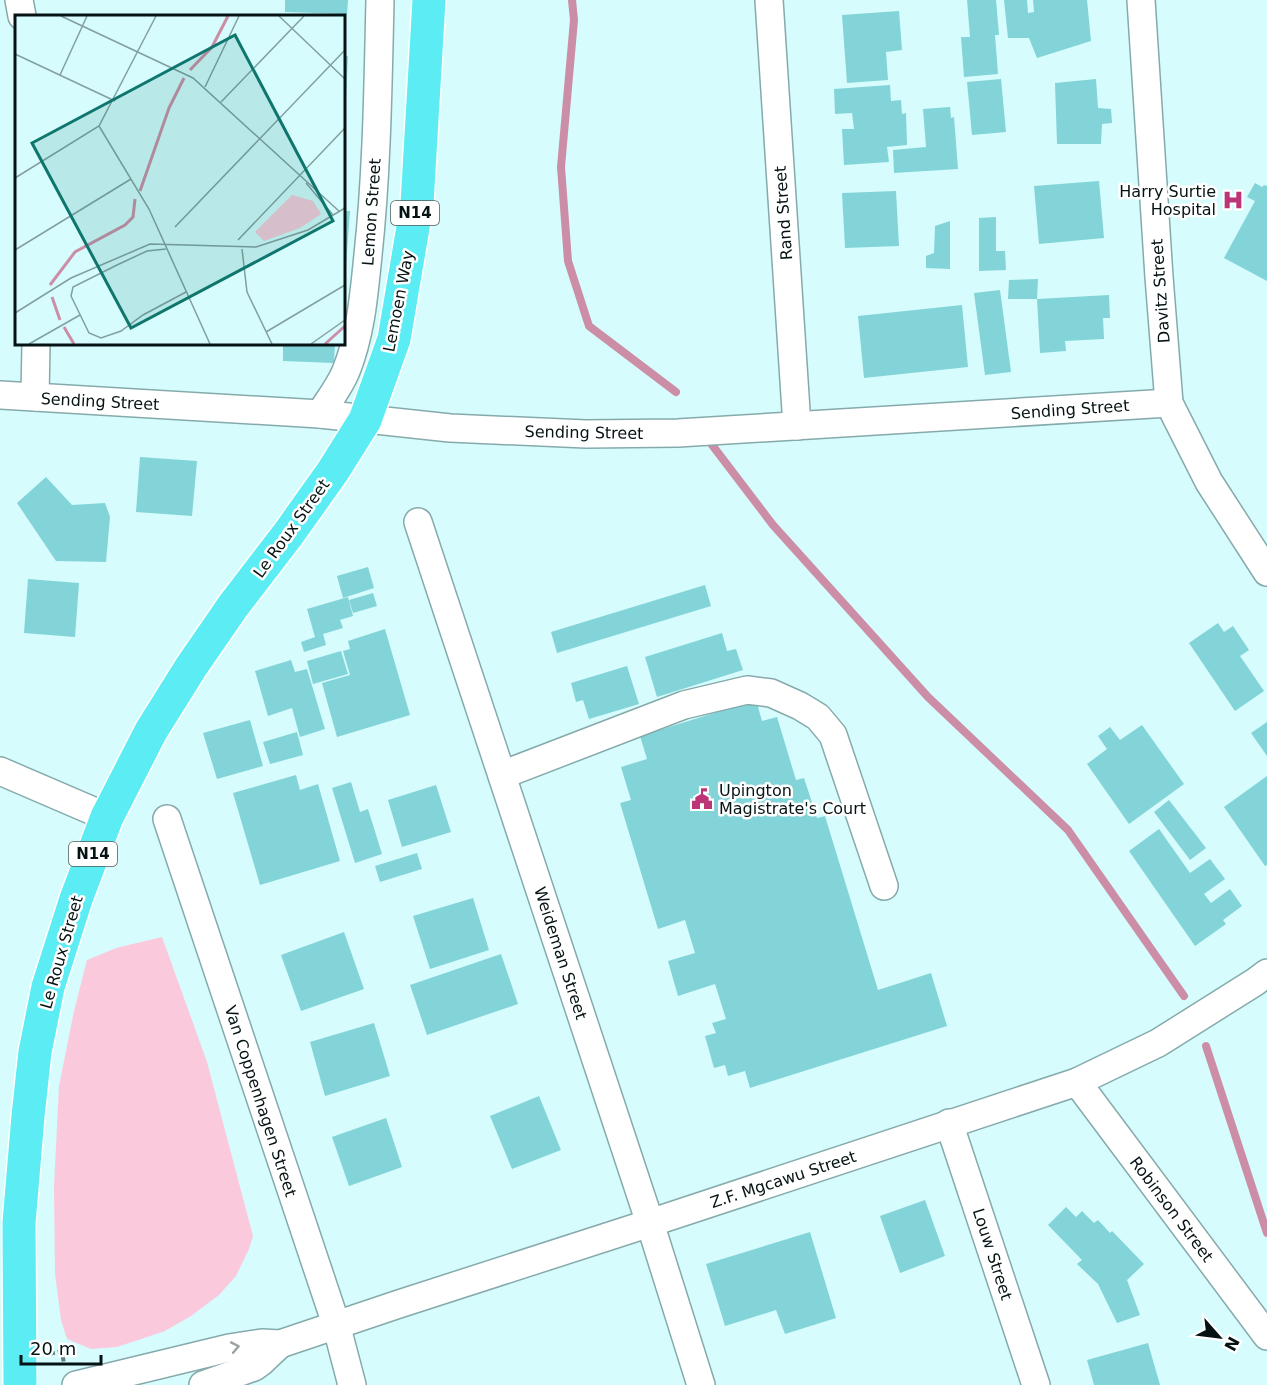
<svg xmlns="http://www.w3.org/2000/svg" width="1267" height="1385" font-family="'DejaVu Sans',sans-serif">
  <rect width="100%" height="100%" fill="#d6fcfd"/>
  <!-- green -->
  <path fill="#facadc" d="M 162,937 L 207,1062 L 253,1236 L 249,1249 L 236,1276 L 219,1295 L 191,1316 L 165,1331 L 117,1347 L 91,1349 L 67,1339 L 61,1320 L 55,1274 L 54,1187 L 59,1086 L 74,1011 L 87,960 L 116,948 Z"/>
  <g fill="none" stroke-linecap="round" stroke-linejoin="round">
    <!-- stream -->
    <g stroke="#cc8ea6" stroke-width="8">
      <path d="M 572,0 L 574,20 L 561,167 L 568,261 L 589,326 L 676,392"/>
      <path d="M 706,437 L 773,525 L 928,697 L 1068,830 L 1184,996"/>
      <path d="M 1206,1046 L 1267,1233"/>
    </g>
  </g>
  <!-- building -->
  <g fill="#82d4d8">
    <path d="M 285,0 L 348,0 L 347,14 L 285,12 Z"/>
    <path d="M 967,0 L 996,0 L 999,35 L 995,35 L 998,74 L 964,77 L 961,37 L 970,37 Z"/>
    <path d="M 1004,0 L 1027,0 L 1028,13 L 1034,12 L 1033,0 L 1087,0 L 1091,41 L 1037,58 L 1029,38 L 1008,38 Z"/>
    <path d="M 899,11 L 902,50 L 886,52 L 888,80 L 847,83 L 842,15 Z"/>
    <rect x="102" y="14" width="19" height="2"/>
    <path d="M 344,56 L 348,56 L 346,97 L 344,96 Z"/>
    <path d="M 1001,79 L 1006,132 L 972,135 L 967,82 Z"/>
    <path d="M 1096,79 L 1098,108 L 1111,109 L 1112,123 L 1102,124 L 1101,144 L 1057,144 L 1055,83 Z"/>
    <path d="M 890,85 L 891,101 L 901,100 L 902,114 L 906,113 L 907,145 L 887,147 L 889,162 L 844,165 L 842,129 L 854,129 L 852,113 L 835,114 L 834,89 Z"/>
    <path d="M 950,107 L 951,118 L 954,117 L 958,169 L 894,173 L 893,150 L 926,147 L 923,109 Z"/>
    <path d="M 1099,181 L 1104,238 L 1039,244 L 1034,186 Z"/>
    <path d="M 1255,183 L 1262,187 L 1264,185 L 1267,186 L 1267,281 L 1224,258 L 1255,201 L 1247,197 Z"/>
    <path d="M 896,191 L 899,246 L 845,248 L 842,193 Z"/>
    <path d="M 344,211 L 350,211 L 346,265 L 344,265 Z"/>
    <path d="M 996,217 L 996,251 L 1005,251 L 1006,270 L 979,271 L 979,218 Z"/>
    <path d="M 950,221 L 950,269 L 926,268 L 926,256 L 934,253 L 935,226 Z"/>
    <path d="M 1038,279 L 1037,299 L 1008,299 L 1009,280 Z"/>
    <path d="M 1000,290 L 1011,372 L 985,375 L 974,293 Z"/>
    <path d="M 1109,295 L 1110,318 L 1103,318 L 1104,339 L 1065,341 L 1066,351 L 1040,353 L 1037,299 Z"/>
    <path d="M 962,305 L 968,367 L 864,378 L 858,316 Z"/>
    <path d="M 283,344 L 335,344 L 334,363 L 283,361 Z"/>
    <path d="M 140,457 L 197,461 L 192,516 L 136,512 Z"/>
    <path d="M 46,477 L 72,505 L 105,503 L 110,517 L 106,562 L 56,561 L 17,503 Z"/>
    <path d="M 368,567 L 374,588 L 343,598 L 337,576 Z"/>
    <path d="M 28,579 L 79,583 L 75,637 L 24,633 Z"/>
    <path d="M 705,585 L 711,606 L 557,653 L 551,632 Z"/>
    <path d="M 373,593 L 377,606 L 353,613 L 349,600 Z"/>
    <path d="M 348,597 L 353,616 L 340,620 L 343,628 L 323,634 L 326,645 L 304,652 L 301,642 L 315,637 L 307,609 Z"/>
    <path d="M 1218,623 L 1224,632 L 1233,626 L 1249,650 L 1240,656 L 1264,691 L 1235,711 L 1189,643 Z"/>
    <path d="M 385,629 L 410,715 L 337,737 L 322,683 L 350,675 L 343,651 L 350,649 L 348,641 Z"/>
    <path d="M 722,633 L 727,651 L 736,649 L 743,670 L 657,697 L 645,657 Z"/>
    <path d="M 341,651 L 348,674 L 313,684 L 307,661 Z"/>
    <path d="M 291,660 L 295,672 L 307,669 L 325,729 L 300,737 L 292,708 L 268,716 L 255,671 Z"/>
    <path d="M 627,666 L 639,704 L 589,719 L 583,700 L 576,702 L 571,683 Z"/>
    <path d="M 756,700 L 762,721 L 777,717 L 796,780 L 804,778 L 817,818 L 825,816 L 878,990 L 931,973 L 947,1026 L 750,1088 L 745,1071 L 728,1076 L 725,1065 L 714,1068 L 705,1036 L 716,1033 L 712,1023 L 726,1019 L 715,984 L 678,996 L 668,961 L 695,953 L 685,920 L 658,929 L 620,803 L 631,800 L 621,767 L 647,759 L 640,736 Z"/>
    <path d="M 250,720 L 263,766 L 217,779 L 203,733 Z"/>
    <path d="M 1267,722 L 1267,756 L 1251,733 Z"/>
    <path d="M 1142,725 L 1184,784 L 1129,824 L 1087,764 L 1107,749 L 1098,736 L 1110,727 L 1120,740 Z"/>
    <path d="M 297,732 L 303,755 L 270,764 L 263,742 Z"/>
    <path d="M 296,775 L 300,790 L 318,784 L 340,861 L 260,885 L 233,793 Z"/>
    <path d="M 1267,776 L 1267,865 L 1265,866 L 1224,807 Z"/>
    <path d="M 351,782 L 360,812 L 368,809 L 382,854 L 355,863 L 332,788 Z"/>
    <path d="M 436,785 L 451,832 L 402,847 L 388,800 Z"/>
    <path d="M 1169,800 L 1206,848 L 1190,860 L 1154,812 Z"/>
    <path d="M 1159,829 L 1190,873 L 1210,859 L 1225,879 L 1204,894 L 1211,903 L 1230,889 L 1242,906 L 1223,920 L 1226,924 L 1195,946 L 1129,851 Z"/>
    <path d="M 417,853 L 422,869 L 380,882 L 375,866 Z"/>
    <path d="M 473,898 L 489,950 L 430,969 L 413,916 Z"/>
    <path d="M 344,932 L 364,989 L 301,1011 L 281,955 Z"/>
    <path d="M 501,954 L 518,1004 L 427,1035 L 410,985 Z"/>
    <path d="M 374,1023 L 390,1076 L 325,1096 L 310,1042 Z"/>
    <path d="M 539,1096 L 561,1150 L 512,1169 L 490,1116 Z"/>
    <path d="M 386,1118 L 402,1167 L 349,1186 L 332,1137 Z"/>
    <path d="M 925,1200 L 945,1256 L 900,1273 L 880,1216 Z"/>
    <path d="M 1066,1207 L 1076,1217 L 1082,1211 L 1094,1223 L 1098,1220 L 1110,1233 L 1112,1231 L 1144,1264 L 1127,1280 L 1140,1315 L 1117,1323 L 1098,1284 L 1077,1264 L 1082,1260 L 1048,1225 Z"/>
    <path d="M 810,1232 L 836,1318 L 785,1334 L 776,1310 L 725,1326 L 706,1264 Z"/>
    <path d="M 1148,1343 L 1160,1385 L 1094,1385 L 1087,1360 Z"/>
  </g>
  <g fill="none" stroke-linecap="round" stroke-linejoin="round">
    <defs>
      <g id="minor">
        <path d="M 19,0 L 22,16"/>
        <path d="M 769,0 L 797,426"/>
        <path d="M 1141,0 L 1159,277 L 1169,403 L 1209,482 L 1267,572"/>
        <path d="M 0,395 L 320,414 L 450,428 L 586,434 L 678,433 L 1169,403"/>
        <path d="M 35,397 L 36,344"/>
        <path d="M 320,414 C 329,400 340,386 346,371 C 361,334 364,294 368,255 C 377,171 378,85 380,0"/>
        <path d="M 418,522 L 650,1223 L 701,1385"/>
        <path d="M 0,771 L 107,817"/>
        <path d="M 502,775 L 684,705 L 747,690 L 771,693 L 800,706 L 818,717 L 833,735 L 884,886"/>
        <path d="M 167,819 L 336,1324 L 352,1385"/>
        <path d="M 1077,1082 L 1267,1336"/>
        <path d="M 949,1123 L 1036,1385"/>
        <path d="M 76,1385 L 229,1348 L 262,1343 L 280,1344 L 399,1304 L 650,1223 L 1077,1082 L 1158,1043 L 1255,982 L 1267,973"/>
        <path d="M 203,1385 L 254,1367 L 261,1362 L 280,1344"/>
      </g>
      <path id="highway" d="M 20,1385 L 19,1223 L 28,1116 L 35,1052 L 48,987 L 76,899 L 107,817 L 151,731 L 191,667 L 233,606 L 289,533 L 333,471 L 365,420 L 394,339 L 417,204 L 429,0"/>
    </defs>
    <!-- minor casing -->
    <use href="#minor" stroke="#86aaab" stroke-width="30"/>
    <!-- highway casing -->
    <use href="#highway" stroke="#fff" stroke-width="36"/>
    <!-- path -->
    <path stroke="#647d7e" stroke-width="4" stroke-dasharray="6 3" stroke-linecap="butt" d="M 49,1354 L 62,1351 L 64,1364"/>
    <!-- minor -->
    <use href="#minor" stroke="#fff" stroke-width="27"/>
    <!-- highway -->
    <use href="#highway" stroke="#5bedf3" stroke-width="33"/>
  </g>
  <!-- one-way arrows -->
  <defs><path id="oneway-chevron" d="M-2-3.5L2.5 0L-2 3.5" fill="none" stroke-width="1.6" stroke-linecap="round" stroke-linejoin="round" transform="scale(1.5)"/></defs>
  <use stroke="#9ba1a1" href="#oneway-chevron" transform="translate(235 1347) rotate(-11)"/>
  <!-- icons -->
  <defs>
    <symbol id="hospital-bare" viewBox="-9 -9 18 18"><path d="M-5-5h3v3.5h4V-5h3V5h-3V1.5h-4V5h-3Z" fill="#bb3577" stroke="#fff" stroke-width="2.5" paint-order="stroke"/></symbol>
    <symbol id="civic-bare" viewBox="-9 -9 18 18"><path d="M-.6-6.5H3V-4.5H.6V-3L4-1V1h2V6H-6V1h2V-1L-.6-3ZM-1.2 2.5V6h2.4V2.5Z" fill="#bb3577" stroke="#fff" stroke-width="2.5" paint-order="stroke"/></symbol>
  </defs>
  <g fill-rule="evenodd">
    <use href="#hospital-bare" x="1218" y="185" width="30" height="30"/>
    <use href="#civic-bare" x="687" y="784" width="30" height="30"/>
  </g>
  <g text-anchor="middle" stroke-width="5" stroke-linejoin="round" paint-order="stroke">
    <!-- shield labels -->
    <g fill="#fff" stroke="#515a5a" stroke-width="1.5">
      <rect x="391" y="201" width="48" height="24" rx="4.5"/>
      <rect x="69" y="842" width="48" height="24" rx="4.5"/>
    </g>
    <g font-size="15" font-weight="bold" fill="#061314">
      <text x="415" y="218">N14</text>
      <text x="93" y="859">N14</text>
    </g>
    <!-- poi labels -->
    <g font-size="16" fill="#061314" stroke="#fff" text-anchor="end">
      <text x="1216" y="197">Harry Surtie<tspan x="1216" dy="18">Hospital</tspan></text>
      <text x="719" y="796" text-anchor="start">Upington<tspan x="719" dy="18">Magistrate's Court</tspan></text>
    </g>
    <!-- street labels -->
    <g font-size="16" fill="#061314" stroke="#fff">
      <text transform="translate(371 212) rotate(-86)" y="6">Lemon Street</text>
      <text transform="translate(783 213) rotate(-94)" y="6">Rand Street</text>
      <text transform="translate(1160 291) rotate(-94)" y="6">Davitz Street</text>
      <text transform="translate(398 301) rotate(-79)" y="6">Lemoen Way</text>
      <text transform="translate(100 401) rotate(3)" y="6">Sending Street</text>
      <text transform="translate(1070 409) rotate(-4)" y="6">Sending Street</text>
      <text transform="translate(584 432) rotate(1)" y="6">Sending Street</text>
      <text transform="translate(291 528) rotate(-54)" y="6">Le Roux Street</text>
      <text transform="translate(61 952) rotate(-74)" y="6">Le Roux Street</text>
      <text transform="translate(561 953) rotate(72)" y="6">Weideman Street</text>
      <text transform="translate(261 1101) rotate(72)" y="6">Van Coppenhagen Street</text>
      <text transform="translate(783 1179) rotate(-18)" y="6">Z.F. Mgcawu Street</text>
      <text transform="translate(1172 1209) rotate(53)" y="6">Robinson Street</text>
      <text transform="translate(993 1254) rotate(72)" y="6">Louw Street</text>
    </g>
  </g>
  <!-- overview -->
  <g transform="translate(15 15)">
    <rect width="330" height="330" fill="#d6fcfd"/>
    <path d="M 277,180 L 298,186 L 306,199 L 285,213 L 249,226 L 240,217 Z" fill="#facadc"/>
    <path fill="none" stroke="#cc8ea6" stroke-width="3" d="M 175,55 L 197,32 L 213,1M 125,176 L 154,93 L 169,63M 35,270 L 60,237 L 110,210 L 118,202 L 120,184M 37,282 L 45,305M 49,312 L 59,329M 310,329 L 330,311"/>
    <path fill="none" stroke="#839fa0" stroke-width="1.5" d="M 46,1 L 178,63 L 325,197M 264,1 L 330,64M 0,39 L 100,86M 45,60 L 72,1M 190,72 L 224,1M 206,87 L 289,1M 84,111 L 134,194 L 195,329M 0,163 L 84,111 L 141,1M 291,168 L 318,200M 160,212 L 330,35M 223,225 L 330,113M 151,234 L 132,236 L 102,250 L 58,272 L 56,281 L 74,318 L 86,323 L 106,316 L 128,300 L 171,277M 227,234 L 232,277 L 257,329M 0,235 L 116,164M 0,298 L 56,263 L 135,229 L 241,232 L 293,215 L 330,193M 251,317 L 330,270M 14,329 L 65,300M 296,329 L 330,305"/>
    <path fill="#0f766e" fill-opacity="0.15" stroke="#0f766e" stroke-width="3" d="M 220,20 L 318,206 L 116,313 L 17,128 Z"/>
    <rect width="330" height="330" fill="none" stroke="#061314" stroke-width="3"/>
  </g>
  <!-- north arrow -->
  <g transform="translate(1219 1337) rotate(118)" stroke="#ffffff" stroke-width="4.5" paint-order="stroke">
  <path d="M0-4.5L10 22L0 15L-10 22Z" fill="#061314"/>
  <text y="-9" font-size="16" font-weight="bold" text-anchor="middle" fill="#061314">N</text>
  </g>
  <!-- scale -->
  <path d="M21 1355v9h80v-9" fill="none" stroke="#061314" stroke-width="3"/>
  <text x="30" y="1355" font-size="18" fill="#061314" stroke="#ffffff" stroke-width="4.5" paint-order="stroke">20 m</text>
</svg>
